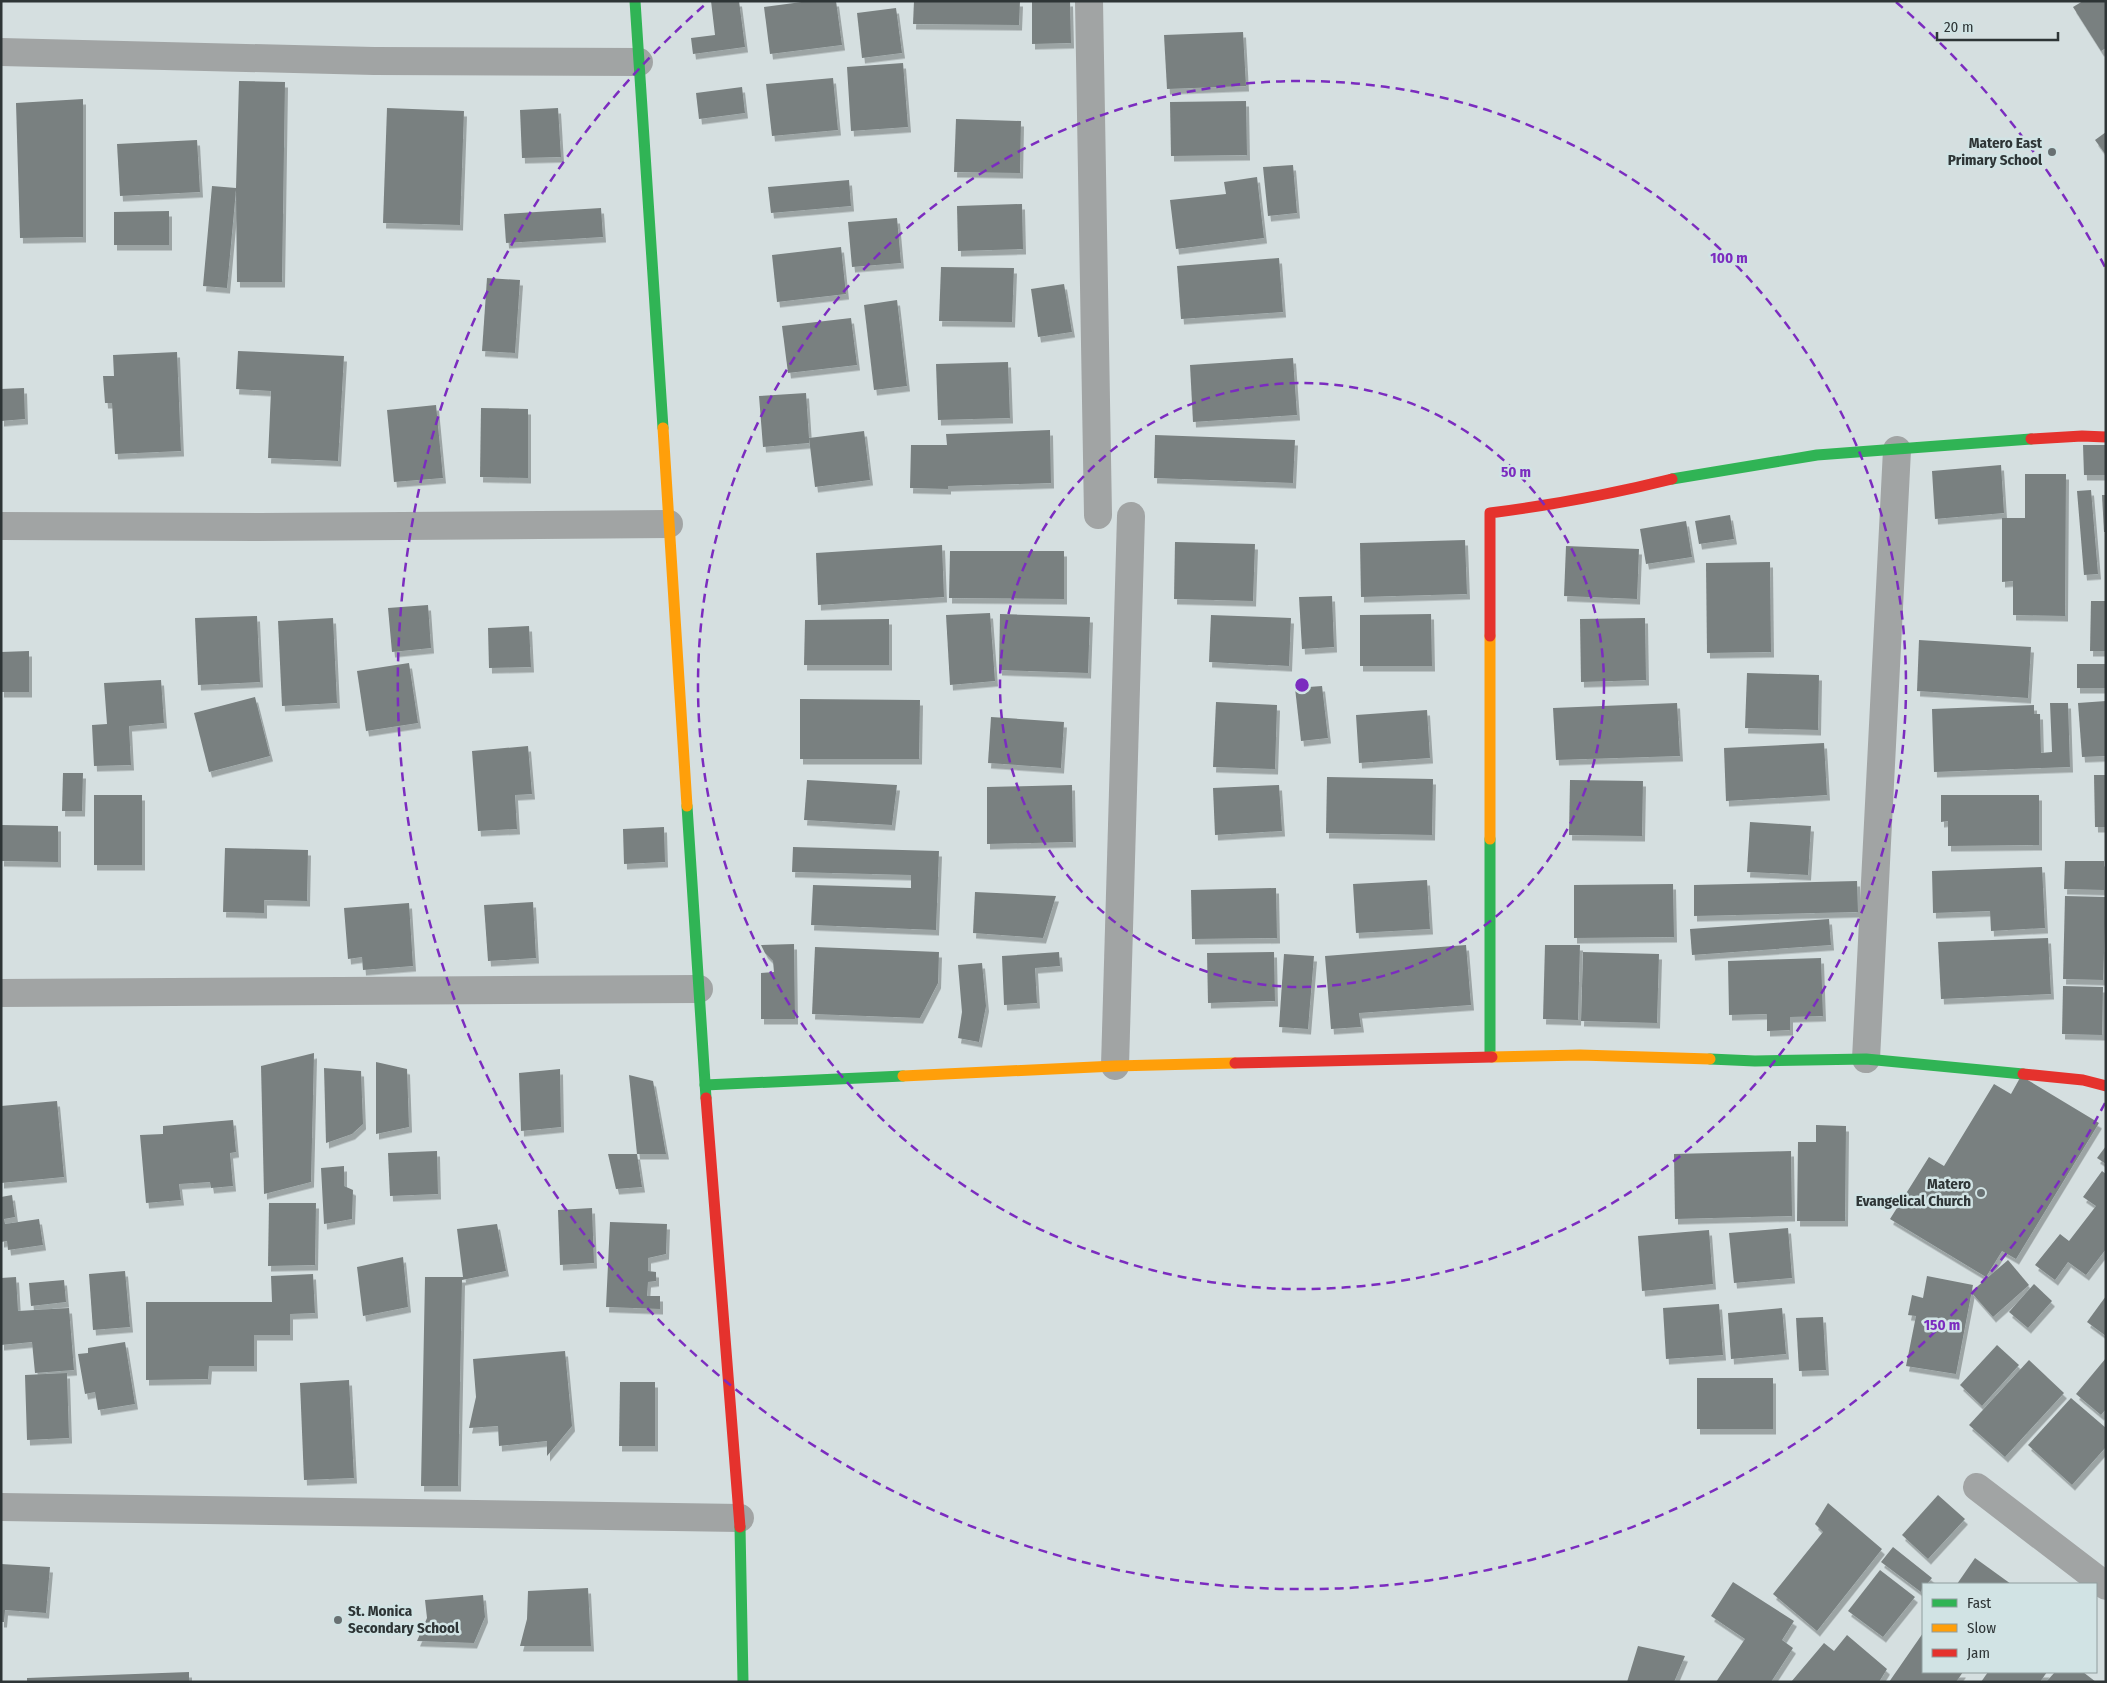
<svg xmlns="http://www.w3.org/2000/svg" width="2107" height="1683" font-family="'Fira Sans Condensed',sans-serif">
  <defs>
    <filter id="shadow"><feDropShadow dx="3" dy="5.5" stdDeviation="0" flood-color="#0004"/></filter>
  </defs>
  <rect width="100%" height="100%" fill="#d5dfe0"/>
  <!-- building -->
  <g fill="#798080" filter="url(#shadow)">
    <path d="M 711,1 L 739,1 L 745,47 L 693,54 L 691,38 L 715,35 Z"/>
    <path d="M 809,1 L 836,1 L 842,45 L 770,54 L 764,7 Z"/>
    <path d="M 914,1 L 1020,1 L 1019,25 L 913,24 Z"/>
    <path d="M 1032,1 L 1070,1 L 1071,43 L 1032,44 Z"/>
    <path d="M 2083,1 L 2106,1 L 2106,48 L 2101,51 L 2073,7 Z"/>
    <path d="M 896,8 L 902,53 L 862,58 L 857,13 Z"/>
    <path d="M 1243,32 L 1246,86 L 1167,89 L 1164,35 Z"/>
    <path d="M 903,63 L 908,127 L 851,131 L 847,67 Z"/>
    <path d="M 833,78 L 838,130 L 772,136 L 766,84 Z"/>
    <path d="M 239,81 L 285,82 L 282,282 L 237,282 L 236,190 L 227,288 L 203,286 L 212,186 L 236,188 Z"/>
    <path d="M 742,87 L 745,113 L 699,119 L 696,93 Z"/>
    <path d="M 83,99 L 83,237 L 20,238 L 16,103 Z"/>
    <path d="M 1246,101 L 1247,155 L 1171,156 L 1170,102 Z"/>
    <path d="M 387,108 L 464,111 L 460,225 L 383,223 Z"/>
    <path d="M 558,108 L 561,157 L 522,158 L 520,110 Z"/>
    <path d="M 956,119 L 1021,121 L 1020,173 L 954,172 Z"/>
    <path d="M 2106,132 L 2106,155 L 2095,140 Z"/>
    <path d="M 197,140 L 200,192 L 120,196 L 117,144 Z"/>
    <path d="M 1293,165 L 1297,213 L 1268,216 L 1263,167 Z"/>
    <path d="M 1257,177 L 1264,238 L 1176,249 L 1170,200 L 1226,194 L 1224,182 Z"/>
    <path d="M 849,180 L 851,206 L 771,213 L 768,187 Z"/>
    <path d="M 1022,204 L 1023,249 L 958,251 L 957,206 Z"/>
    <path d="M 601,208 L 603,237 L 506,243 L 504,214 Z"/>
    <path d="M 169,211 L 169,245 L 114,245 L 114,212 Z"/>
    <path d="M 897,218 L 901,263 L 852,267 L 848,222 Z"/>
    <path d="M 841,247 L 846,294 L 777,302 L 772,255 Z"/>
    <path d="M 1279,258 L 1283,312 L 1181,319 L 1177,266 Z"/>
    <path d="M 941,267 L 1014,268 L 1012,322 L 939,321 Z"/>
    <path d="M 487,278 L 520,280 L 515,353 L 482,351 Z"/>
    <path d="M 1064,284 L 1072,332 L 1038,337 L 1031,289 Z"/>
    <path d="M 897,300 L 907,386 L 874,390 L 864,305 Z"/>
    <path d="M 851,318 L 857,365 L 788,373 L 782,326 Z"/>
    <path d="M 238,351 L 344,356 L 338,461 L 268,458 L 271,391 L 236,389 Z"/>
    <path d="M 177,352 L 181,451 L 115,454 L 112,403 L 105,403 L 103,376 L 114,376 L 113,355 Z"/>
    <path d="M 1293,358 L 1297,415 L 1193,422 L 1190,365 Z"/>
    <path d="M 1008,362 L 1010,418 L 938,420 L 936,364 Z"/>
    <path d="M 24,388 L 25,419 L 1,421 L 1,389 Z"/>
    <path d="M 806,393 L 809,438 L 864,431 L 870,480 L 815,487 L 809,438 L 809,443 L 763,447 L 759,396 Z"/>
    <path d="M 436,405 L 443,478 L 394,482 L 387,410 Z"/>
    <path d="M 481,408 L 528,409 L 528,478 L 480,477 Z"/>
    <path d="M 1050,430 L 1051,483 L 948,486 L 948,489 L 910,488 L 911,445 L 947,445 L 946,434 Z"/>
    <path d="M 1155,435 L 1295,440 L 1293,483 L 1154,478 Z"/>
    <path d="M 2083,445 L 2106,445 L 2106,475 L 2084,475 Z"/>
    <path d="M 2001,465 L 2004,513 L 1935,519 L 1932,471 Z"/>
    <path d="M 2025,474 L 2066,474 L 2065,616 L 2013,615 L 2013,581 L 2002,582 L 2002,518 L 2025,518 Z"/>
    <path d="M 2091,490 L 2098,574 L 2084,575 L 2077,491 Z"/>
    <path d="M 2102,495 L 2106,495 L 2106,532 L 2104,532 Z"/>
    <path d="M 1730,515 L 1734,539 L 1699,544 L 1695,521 Z"/>
    <path d="M 1686,521 L 1692,557 L 1646,564 L 1640,529 Z"/>
    <path d="M 1465,540 L 1467,594 L 1361,597 L 1360,543 Z"/>
    <path d="M 1175,542 L 1255,544 L 1253,601 L 1174,599 Z"/>
    <path d="M 942,545 L 944,597 L 818,605 L 816,553 Z"/>
    <path d="M 1566,546 L 1639,549 L 1637,599 L 1564,596 Z"/>
    <path d="M 950,551 L 1064,551 L 1064,599 L 949,598 Z"/>
    <path d="M 1770,562 L 1771,652 L 1707,653 L 1706,563 Z"/>
    <path d="M 1332,596 L 1334,647 L 1302,649 L 1299,597 Z"/>
    <path d="M 2091,601 L 2106,601 L 2106,651 L 2090,651 Z"/>
    <path d="M 428,605 L 431,648 L 392,652 L 388,608 Z"/>
    <path d="M 990,613 L 995,681 L 950,685 L 946,615 Z"/>
    <path d="M 1000,614 L 1090,617 L 1088,673 L 999,670 Z"/>
    <path d="M 1431,614 L 1432,666 L 1360,666 L 1360,615 Z"/>
    <path d="M 1211,615 L 1291,618 L 1289,666 L 1209,662 Z"/>
    <path d="M 257,616 L 260,682 L 198,685 L 195,618 Z"/>
    <path d="M 333,618 L 337,703 L 282,706 L 278,621 Z"/>
    <path d="M 1645,618 L 1646,680 L 1581,682 L 1580,619 Z"/>
    <path d="M 889,619 L 889,665 L 804,665 L 805,620 Z"/>
    <path d="M 529,626 L 531,667 L 489,668 L 488,628 Z"/>
    <path d="M 1919,640 L 2031,647 L 2028,698 L 1917,691 Z"/>
    <path d="M 29,651 L 29,692 L 1,692 L 1,652 Z"/>
    <path d="M 409,663 L 418,723 L 366,731 L 357,671 Z"/>
    <rect x="2077" y="664" width="29" height="24"/>
    <path d="M 1747,673 L 1819,675 L 1818,730 L 1745,728 Z"/>
    <path d="M 161,680 L 164,723 L 129,726 L 131,765 L 94,766 L 92,725 L 107,724 L 104,683 Z"/>
    <path d="M 1322,686 L 1328,738 L 1301,741 L 1295,688 Z"/>
    <path d="M 255,697 L 270,756 L 209,772 L 194,713 Z"/>
    <path d="M 800,699 L 920,700 L 919,759 L 800,759 Z"/>
    <path d="M 2106,701 L 2106,756 L 2082,757 L 2078,703 Z"/>
    <path d="M 1216,702 L 1277,705 L 1275,769 L 1213,767 Z"/>
    <path d="M 1677,703 L 1680,756 L 1556,760 L 1553,708 Z"/>
    <path d="M 2050,703 L 2068,703 L 2070,767 L 1934,772 L 1932,709 L 2034,705 L 2034,714 L 2040,714 L 2041,753 L 2052,752 Z"/>
    <path d="M 1427,710 L 1430,758 L 1359,763 L 1356,715 Z"/>
    <path d="M 991,717 L 1064,722 L 1061,768 L 988,763 Z"/>
    <path d="M 1824,743 L 1827,795 L 1726,801 L 1724,748 Z"/>
    <path d="M 528,746 L 532,794 L 515,795 L 517,829 L 478,831 L 472,751 Z"/>
    <path d="M 63,773 L 83,773 L 82,811 L 62,811 Z"/>
    <path d="M 2094,775 L 2106,775 L 2106,827 L 2095,827 Z"/>
    <path d="M 1327,777 L 1433,779 L 1432,835 L 1326,833 Z"/>
    <path d="M 807,780 L 897,785 L 892,825 L 804,820 Z"/>
    <path d="M 1570,780 L 1643,781 L 1642,836 L 1569,835 Z"/>
    <path d="M 1072,785 L 1073,842 L 987,844 L 987,787 Z"/>
    <path d="M 1279,785 L 1282,831 L 1215,835 L 1213,788 Z"/>
    <rect x="94" y="795" width="48" height="70"/>
    <path d="M 1941,795 L 2039,795 L 2039,845 L 1948,846 L 1948,821 L 1941,822 Z"/>
    <path d="M 1750,822 L 1811,826 L 1808,875 L 1747,872 Z"/>
    <path d="M 1,825 L 58,826 L 58,862 L 1,861 Z"/>
    <path d="M 664,827 L 665,862 L 624,864 L 623,829 Z"/>
    <path d="M 793,847 L 939,851 L 936,930 L 811,925 L 813,885 L 911,888 L 911,875 L 792,872 Z"/>
    <path d="M 225,848 L 308,850 L 307,901 L 264,900 L 264,913 L 223,912 Z"/>
    <path d="M 2065,861 L 2104,861 L 2104,890 L 2064,889 Z"/>
    <path d="M 2042,867 L 2045,928 L 1991,931 L 1990,911 L 1933,913 L 1932,871 Z"/>
    <path d="M 1427,880 L 1430,929 L 1356,933 L 1353,884 Z"/>
    <path d="M 1857,881 L 1858,912 L 1694,916 L 1694,885 Z"/>
    <path d="M 1673,884 L 1674,937 L 1574,938 L 1574,885 Z"/>
    <path d="M 1276,888 L 1277,938 L 1192,939 L 1191,890 Z"/>
    <path d="M 975,892 L 1056,896 L 1043,938 L 973,933 Z"/>
    <path d="M 2065,896 L 2106,897 L 2103,980 L 2063,979 Z"/>
    <path d="M 533,902 L 536,958 L 488,961 L 484,905 Z"/>
    <path d="M 409,903 L 413,966 L 363,970 L 362,957 L 348,959 L 344,908 Z"/>
    <path d="M 1829,919 L 1831,945 L 1692,955 L 1690,929 Z"/>
    <path d="M 2048,938 L 2051,994 L 1941,999 L 1938,942 Z"/>
    <path d="M 794,944 L 795,1019 L 761,1019 L 761,973 L 774,972 L 773,961 L 765,953 L 761,945 Z"/>
    <path d="M 1466,945 L 1471,1005 L 1359,1013 L 1361,1027 L 1331,1029 L 1325,956 Z"/>
    <path d="M 1545,945 L 1580,945 L 1578,1020 L 1543,1019 Z"/>
    <path d="M 815,947 L 939,952 L 938,983 L 920,1018 L 812,1014 Z"/>
    <path d="M 1059,952 L 1060,966 L 1035,968 L 1037,1003 L 1004,1005 L 1002,956 Z"/>
    <path d="M 1274,952 L 1275,1001 L 1208,1003 L 1207,953 Z"/>
    <path d="M 1583,952 L 1659,954 L 1657,1023 L 1581,1021 Z"/>
    <path d="M 1284,954 L 1314,956 L 1308,1029 L 1279,1027 Z"/>
    <path d="M 1821,958 L 1823,1016 L 1790,1017 L 1790,1030 L 1767,1031 L 1767,1014 L 1729,1015 L 1728,961 Z"/>
    <path d="M 982,963 L 986,1006 L 979,1042 L 958,1038 L 962,1012 L 958,965 Z"/>
    <path d="M 2063,986 L 2103,987 L 2102,1035 L 2062,1034 Z"/>
    <path d="M 314,1053 L 311,1182 L 264,1194 L 261,1066 Z"/>
    <path d="M 376,1062 L 407,1069 L 409,1127 L 376,1134 Z"/>
    <path d="M 324,1068 L 361,1071 L 363,1124 L 352,1134 L 326,1143 Z"/>
    <path d="M 560,1069 L 561,1127 L 521,1131 L 519,1073 Z"/>
    <path d="M 629,1075 L 653,1081 L 666,1154 L 637,1154 Z"/>
    <path d="M 2021,1076 L 2099,1123 L 2016,1259 L 2002,1251 L 1986,1277 L 1890,1219 L 1929,1157 L 1944,1166 L 1994,1084 L 2011,1094 Z"/>
    <path d="M 57,1101 L 64,1177 L 1,1183 L 1,1106 Z"/>
    <path d="M 233,1120 L 236,1152 L 230,1153 L 233,1186 L 211,1188 L 210,1182 L 179,1184 L 181,1200 L 146,1203 L 140,1135 L 163,1134 L 163,1126 Z"/>
    <path d="M 1816,1125 L 1846,1126 L 1845,1221 L 1797,1221 L 1798,1142 L 1816,1142 Z"/>
    <path d="M 2106,1146 L 2106,1164 L 2097,1158 Z"/>
    <path d="M 437,1151 L 438,1194 L 390,1196 L 388,1153 Z"/>
    <path d="M 1791,1151 L 1792,1216 L 1675,1219 L 1674,1154 Z"/>
    <path d="M 608,1154 L 637,1154 L 642,1187 L 616,1189 Z"/>
    <path d="M 344,1166 L 344,1186 L 353,1190 L 352,1219 L 324,1224 L 321,1168 Z"/>
    <path d="M 2102,1171 L 2106,1174 L 2106,1249 L 2086,1275 L 2068,1262 L 2055,1280 L 2035,1265 L 2060,1234 L 2069,1241 L 2096,1206 L 2083,1197 Z"/>
    <path d="M 12,1195 L 15,1217 L 4,1219 L 5,1224 L 39,1219 L 43,1245 L 8,1250 L 7,1241 L 1,1242 L 1,1197 Z"/>
    <path d="M 269,1203 L 316,1203 L 315,1265 L 268,1266 Z"/>
    <path d="M 592,1208 L 594,1263 L 560,1265 L 558,1210 Z"/>
    <path d="M 610,1222 L 667,1224 L 666,1254 L 648,1258 L 648,1271 L 656,1272 L 656,1281 L 648,1282 L 647,1296 L 660,1296 L 660,1309 L 606,1307 Z"/>
    <path d="M 497,1224 L 506,1271 L 462,1280 L 458,1486 L 421,1486 L 425,1277 L 463,1277 L 457,1229 Z"/>
    <path d="M 1788,1228 L 1792,1278 L 1734,1283 L 1729,1233 Z"/>
    <path d="M 1709,1230 L 1713,1284 L 1642,1291 L 1638,1236 Z"/>
    <path d="M 403,1257 L 408,1307 L 363,1316 L 357,1267 Z"/>
    <path d="M 2008,1260 L 2029,1285 L 1993,1317 L 1971,1292 Z"/>
    <path d="M 125,1271 L 130,1327 L 93,1330 L 89,1274 Z"/>
    <path d="M 313,1274 L 315,1313 L 290,1314 L 290,1335 L 254,1335 L 254,1366 L 209,1366 L 208,1379 L 146,1380 L 146,1302 L 272,1302 L 271,1276 Z"/>
    <path d="M 1927,1276 L 1973,1285 L 1956,1374 L 1906,1366 L 1916,1316 L 1908,1315 L 1912,1295 L 1923,1298 Z"/>
    <path d="M 16,1277 L 18,1311 L 69,1308 L 74,1370 L 35,1373 L 32,1342 L 1,1345 L 1,1278 Z"/>
    <path d="M 64,1280 L 66,1302 L 31,1306 L 29,1283 Z"/>
    <path d="M 2034,1284 L 2052,1301 L 2028,1328 L 2009,1312 Z"/>
    <path d="M 2106,1296 L 2106,1336 L 2087,1322 Z"/>
    <path d="M 1719,1304 L 1723,1355 L 1666,1359 L 1663,1308 Z"/>
    <path d="M 1782,1308 L 1786,1354 L 1731,1359 L 1728,1313 Z"/>
    <path d="M 1823,1317 L 1826,1370 L 1799,1371 L 1796,1318 Z"/>
    <path d="M 125,1342 L 135,1404 L 98,1410 L 95,1392 L 85,1394 L 78,1354 L 88,1353 L 88,1348 Z"/>
    <path d="M 1997,1345 L 2019,1365 L 1982,1406 L 1960,1385 Z"/>
    <path d="M 565,1351 L 572,1426 L 547,1456 L 547,1441 L 499,1446 L 498,1426 L 469,1428 L 476,1397 L 473,1359 Z"/>
    <path d="M 2106,1358 L 2106,1409 L 2101,1415 L 2076,1394 Z"/>
    <path d="M 2029,1360 L 2064,1393 L 2005,1457 L 1969,1425 Z"/>
    <path d="M 67,1373 L 69,1438 L 27,1440 L 25,1375 Z"/>
    <rect x="1697" y="1378" width="76" height="51"/>
    <path d="M 349,1380 L 354,1478 L 304,1480 L 300,1383 Z"/>
    <path d="M 620,1382 L 655,1382 L 655,1446 L 619,1446 Z"/>
    <path d="M 2071,1398 L 2106,1428 L 2106,1447 L 2072,1485 L 2028,1445 Z"/>
    <path d="M 1938,1495 L 1965,1519 L 1928,1559 L 1902,1535 Z"/>
    <path d="M 1828,1503 L 1882,1549 L 1817,1631 L 1773,1594 L 1823,1532 L 1815,1524 Z"/>
    <path d="M 1893,1547 L 1932,1578 L 1927,1584 L 1923,1584 L 1921,1592 L 1881,1562 Z"/>
    <path d="M 1975,1558 L 2011,1584 L 1957,1584 Z"/>
    <path d="M 1,1564 L 50,1567 L 46,1613 L 5,1610 L 4,1622 L 1,1622 Z"/>
    <path d="M 1880,1570 L 1915,1597 L 1883,1637 L 1848,1611 Z"/>
    <path d="M 1733,1582 L 1794,1621 L 1782,1640 L 1793,1648 L 1771,1682 L 1716,1682 L 1745,1639 L 1711,1616 Z"/>
    <path d="M 588,1588 L 591,1646 L 520,1646 L 527,1619 L 528,1591 Z"/>
    <path d="M 483,1595 L 485,1617 L 474,1643 L 417,1641 L 427,1618 L 425,1600 Z"/>
    <path d="M 1923,1633 L 1923,1672 L 1963,1672 L 1956,1682 L 1889,1682 Z"/>
    <path d="M 1847,1635 L 1887,1669 L 1879,1682 L 1791,1682 L 1824,1643 L 1834,1651 Z"/>
    <path d="M 1638,1646 L 1685,1656 L 1674,1682 L 1627,1682 Z"/>
    <path d="M 189,1672 L 189,1682 L 27,1682 L 27,1678 Z"/>
    <path d="M 1988,1672 L 2047,1672 L 2040,1682 L 1981,1682 Z"/>
    <path d="M 2055,1672 L 2083,1672 L 2096,1682 L 2046,1682 Z"/>
  </g>
  <g fill="none" stroke-linecap="round" stroke-linejoin="round">
    <!-- street -->
    <g stroke="#a1a4a4" stroke-width="28">
      <path d="M 1089,1 L 1098,515"/>
      <path d="M 1,52 L 374,61 L 639,62"/>
      <path d="M 1,526 L 259,527 L 669,524"/>
      <path d="M 1,993 L 699,989"/>
      <path d="M 1866,1059 L 1897,450"/>
      <path d="M 1115,1066 L 1131,516"/>
      <path d="M 1977,1487 L 2106,1586"/>
      <path d="M 1,1507 L 740,1518"/>
    </g>
    <!-- fast -->
    <g stroke="#30b455" stroke-width="11">
      <path d="M 635,1 L 663,428"/>
      <path d="M 1672,479 L 1817,455 L 2031,439"/>
      <path d="M 687,806 L 706,1098"/>
      <path d="M 1490,839 L 1490,1056"/>
      <path d="M 1710,1059 L 1755,1061 L 1866,1059 L 2023,1074"/>
      <path d="M 705,1085 L 903,1076"/>
      <path d="M 740,1527 L 743,1682"/>
    </g>
    <!-- slow -->
    <g stroke="#ff9f0a" stroke-width="11">
      <path d="M 663,428 L 687,806"/>
      <path d="M 1490,636 L 1490,839"/>
      <path d="M 1492,1057 L 1580,1055 L 1710,1059"/>
      <path d="M 903,1076 L 1115,1066 L 1235,1063"/>
    </g>
    <!-- jam -->
    <g stroke="#e5322d" stroke-width="11">
      <path d="M 2031,439 L 2082,436 L 2106,437"/>
      <path d="M 1490,636 L 1490,513 C 1552,505 1612,494 1672,479"/>
      <path d="M 1235,1063 L 1492,1057"/>
      <path d="M 2023,1074 L 2083,1080 L 2106,1086"/>
      <path d="M 706,1098 L 740,1527"/>
    </g>
  </g>
  <!-- distance rings -->
  <g fill="none" stroke="#7b2cbf" stroke-width="2.5" stroke-dasharray="9 6">
    <circle cx="1302" cy="685" r="302"/>
    <circle cx="1302" cy="685" r="604"/>
    <path d="M2105 1103A905 905 0 1 1 708 2M1896 2A905 905 0 0 1 2105 267"/>
  </g>
  <!-- markers -->
  <g fill="#687072" stroke="#d1e3e4" stroke-width="2">
    <circle cx="2052" cy="152" r="5"/>
    <circle cx="1981" cy="1193" r="5"/>
    <circle cx="338" cy="1620" r="5"/>
  </g>
  <g text-anchor="middle" stroke-width="5" stroke-linejoin="round" paint-order="stroke">
    <!-- poi labels -->
    <g font-size="15" font-weight="bold" fill="#2e3536" stroke="#d1e3e4" text-anchor="end">
      <text x="2042" y="148">Matero East<tspan x="2042" dy="17">Primary School</tspan></text>
      <text x="1971" y="1189">Matero<tspan x="1971" dy="17">Evangelical Church</tspan></text>
      <text x="348" y="1616" text-anchor="start">St. Monica<tspan x="348" dy="17">Secondary School</tspan></text>
    </g>
  </g>
  <circle cx="1302" cy="685" r="8" fill="#7b2cbf" stroke="#d1e3e4" stroke-width="2.5"/>
  <g font-size="15" text-anchor="middle" font-weight="bold" fill="#7b2cbf" stroke="#d1e3e4" stroke-width="5" stroke-linejoin="round" paint-order="stroke">
    <text x="1729" y="263">100 m</text>
    <text x="1516" y="477">50 m</text>
    <text x="1942" y="1330">150 m</text>
  </g>
  <!-- border -->
  <rect width="2107" height="1683" fill="none" stroke="#2e3536" stroke-width="5"/>
  <!-- legend -->
  <rect x="1922" y="1583" width="175" height="90" fill="#d1e3e4" stroke="#909d9e"/>
  <rect x="1932" y="1599" width="25" height="8" fill="#30b455" stroke="#909d9e"/>
  <text x="1967" y="1608" font-size="15" fill="#2e3536">Fast</text>
  <rect x="1932" y="1624" width="25" height="8" fill="#ff9f0a" stroke="#909d9e"/>
  <text x="1967" y="1633" font-size="15" fill="#2e3536">Slow</text>
  <rect x="1932" y="1649" width="25" height="8" fill="#e5322d" stroke="#909d9e"/>
  <text x="1967" y="1658" font-size="15" fill="#2e3536">Jam</text>
  <!-- scale -->
  <path d="M1937 32v8h121v-8" fill="none" stroke="#2e3536" stroke-width="2.5"/>
  <text x="1944" y="32" font-size="15" fill="#2e3536" stroke="#d1e3e4" stroke-width="4" paint-order="stroke">20 m</text>
</svg>
